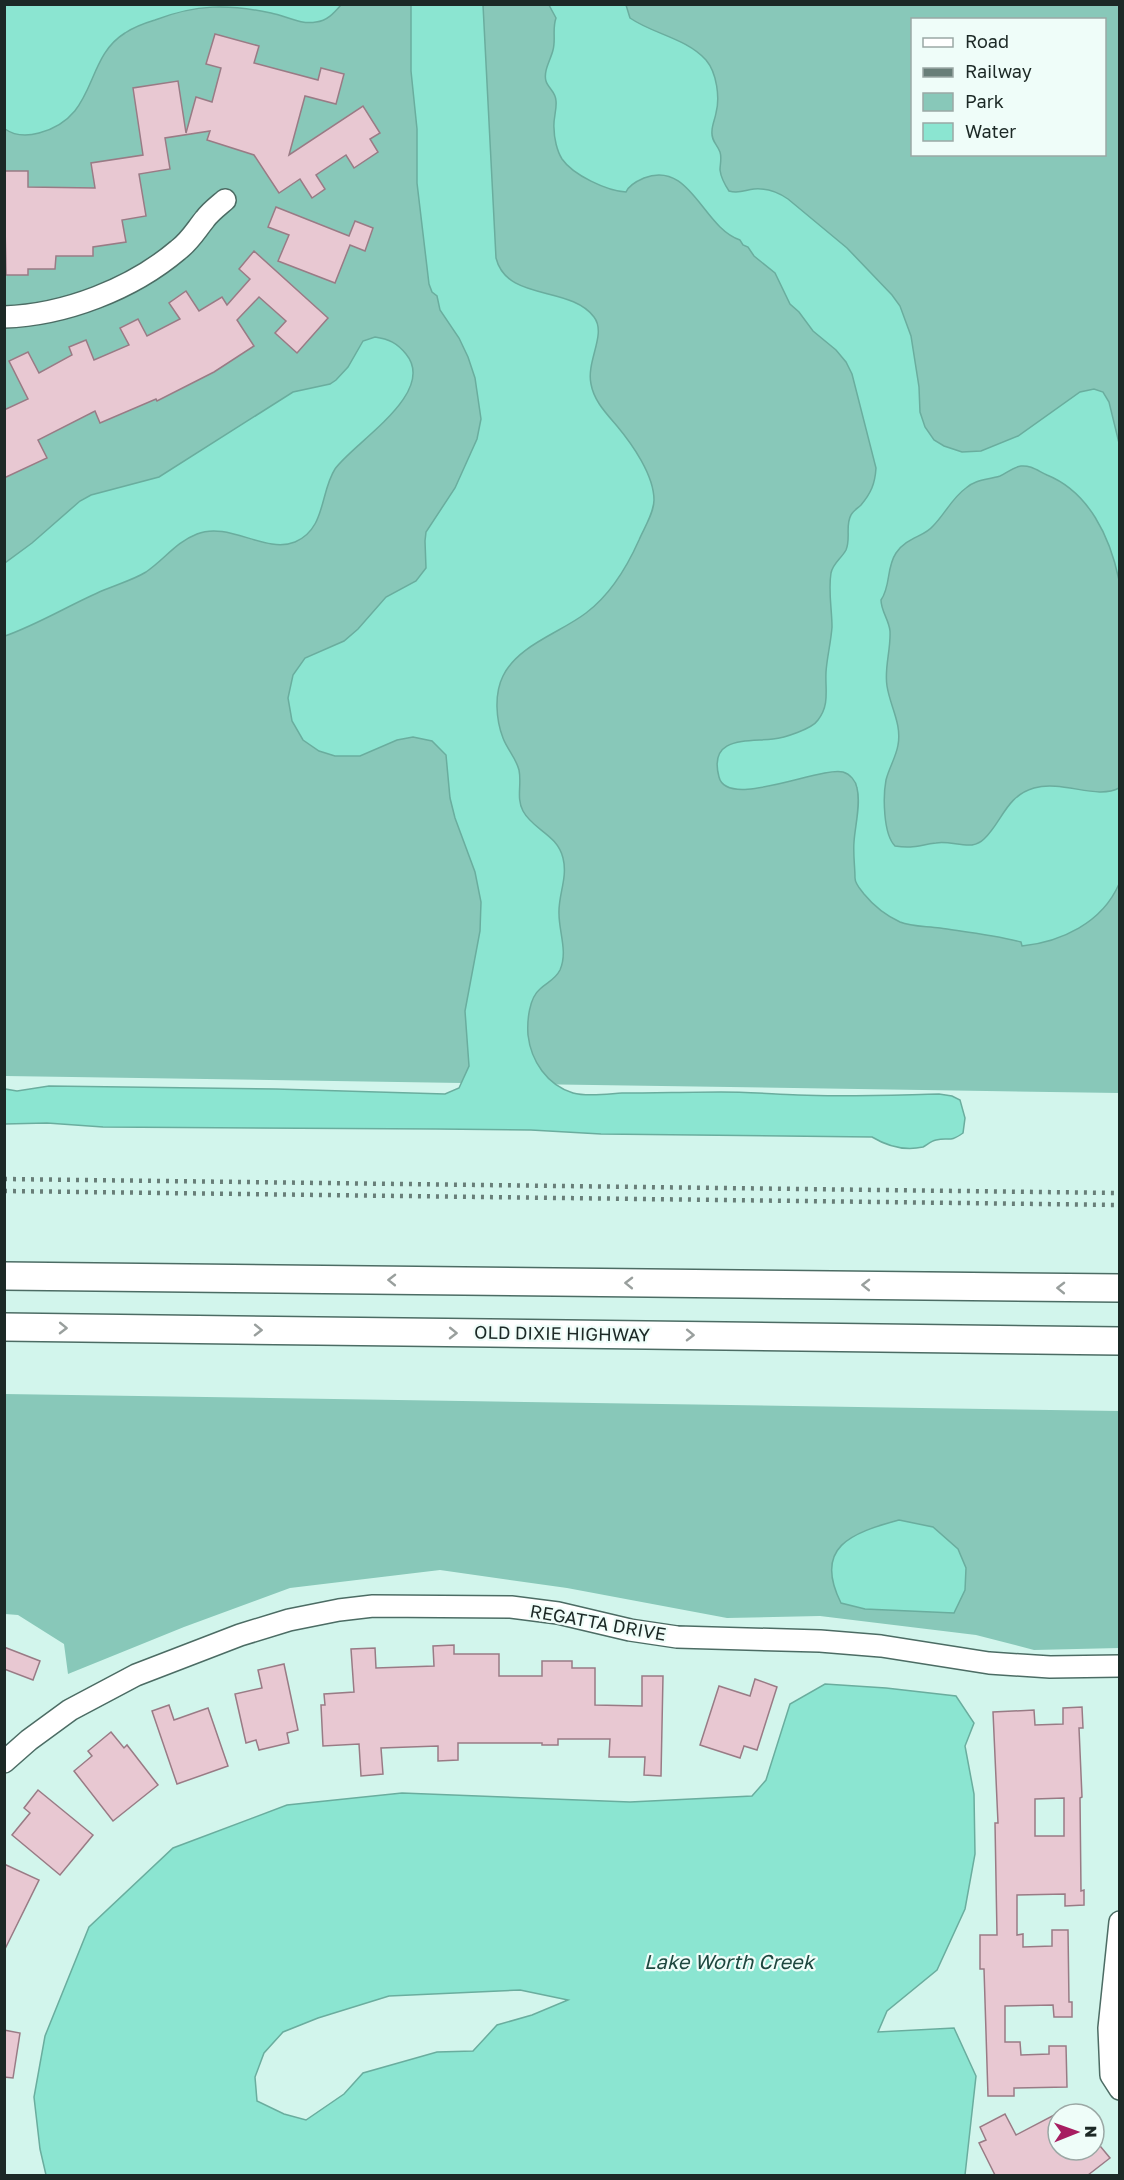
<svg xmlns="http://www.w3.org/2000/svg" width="1124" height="2180" font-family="'Golos Text',sans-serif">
  <rect width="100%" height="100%" fill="#d2f5ec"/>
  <!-- green -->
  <g fill="#88c8b9" fill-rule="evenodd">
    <path d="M 5,5 L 1119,5 L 1119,1093 L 5,1076 ZM 912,20 L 1104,20 L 1104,154 L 912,154 Z"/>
    <path d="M 4,1394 L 1119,1411 L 1119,1648 L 1034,1650 L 976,1635 L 820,1616 L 727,1618 L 567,1588 L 440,1570 L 290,1588 L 184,1627 L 68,1674 L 64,1644 L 18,1615 L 5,1614 Z"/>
  </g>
  <!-- water -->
  <g fill="#8be5d1" stroke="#6aad9e" stroke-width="1.5" fill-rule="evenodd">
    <path d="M 4,5 L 5,4 L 341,5 C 334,13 327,21 316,22 C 301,25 286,16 271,13 C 229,4 196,4 155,20 C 145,23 134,27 125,33 C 83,59 99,117 39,133 C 28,136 15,136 5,129 Z"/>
    <path d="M 411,5 L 483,5 L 496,258 C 507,302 570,285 594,317 C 607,334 586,361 591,384 C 594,401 606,413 617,426 C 632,444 654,475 654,500 C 654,513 644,528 639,540 C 627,567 610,595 586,613 C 560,633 518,645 503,676 C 494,694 496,720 503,738 C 507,749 516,758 519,770 C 522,784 516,798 523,811 C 533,830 557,834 563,858 C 568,878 558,895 559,914 C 559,932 568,952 560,970 C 555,980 547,982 540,989 C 529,998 527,1021 528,1035 C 531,1061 547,1085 573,1093 C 587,1097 607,1094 622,1093 C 655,1093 688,1092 721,1092 C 747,1092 772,1094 798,1095 C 844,1097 893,1095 939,1094 L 952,1096 L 960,1100 L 965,1118 L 963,1133 C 949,1143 950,1137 936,1140 C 931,1141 927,1145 923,1147 C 905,1151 887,1146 872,1137 L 601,1134 L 531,1130 L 437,1129 L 103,1127 L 47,1123 L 5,1124 L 5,1089 L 17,1091 L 49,1086 L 276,1089 L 445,1094 L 459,1088 L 469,1066 L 465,1011 L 480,931 L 481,902 L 475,872 L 455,818 L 450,798 L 446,755 L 432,741 L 413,737 L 397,740 L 360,756 L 335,756 L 319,751 L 303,740 L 292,721 L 288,698 L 293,675 L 305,658 L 344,641 L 358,629 L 386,597 L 416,581 L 426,568 L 425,541 L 426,532 L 455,488 L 477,439 L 481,419 L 475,378 L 468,357 L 459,338 L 440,310 L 437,296 L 432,292 L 429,284 L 417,183 L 417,129 L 411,71 Z"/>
    <path d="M 549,5 L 626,5 L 630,18 C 653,34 686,38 706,60 C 717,73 720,98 716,113 C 715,119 712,125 712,131 C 711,141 717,144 720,152 C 722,158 720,164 720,170 C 721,178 725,185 729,191 C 739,194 745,190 754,189 C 767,188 778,192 788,199 L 847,248 L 892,295 L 900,306 L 911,336 L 919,387 L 920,412 L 925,427 L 934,440 L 944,446 L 962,452 L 981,451 L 1018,436 L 1080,392 L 1094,389 L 1103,392 L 1109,402 L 1119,443 L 1119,580 C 1110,537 1089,492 1047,475 C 1038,471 1031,465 1021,466 C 1013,467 1007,473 1000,476 C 988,480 976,479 966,488 C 952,498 945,514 933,526 C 924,537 907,537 896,553 C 886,568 891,586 881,600 C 881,611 889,620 890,631 C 891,650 884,668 887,686 C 890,706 902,724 898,745 C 896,757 889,768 886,780 C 883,796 883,834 895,846 C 913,849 919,845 936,843 C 948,841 960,846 972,845 C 977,844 981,842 984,839 C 1002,822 1006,796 1034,788 C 1063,780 1097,800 1119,788 C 1120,812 1120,837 1120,862 C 1120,868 1121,878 1119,884 C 1102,923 1061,942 1022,946 L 1021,942 C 995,935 967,932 940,928 C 927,926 912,927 900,922 C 887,916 873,905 864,894 C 861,890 855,884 855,878 C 855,867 853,854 854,842 C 855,826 861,804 857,788 C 856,781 850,774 843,772 C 821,766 727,810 719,777 C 708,736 747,742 773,739 C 784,738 812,729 818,720 C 830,705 825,689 826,672 C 827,657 831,642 832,627 C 832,609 828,591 831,573 C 833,563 841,559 846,550 C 851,539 845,525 851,515 C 853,511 858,508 861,505 C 871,493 875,484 876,468 L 852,374 L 846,362 L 836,350 L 813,331 L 799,312 L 790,304 L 775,273 L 754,256 L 748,247 L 743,245 L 740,240 C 702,227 691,160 644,178 C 637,181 629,185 626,192 C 607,191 573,175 562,159 C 557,151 554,138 554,128 C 553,119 557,110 556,101 C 556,92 548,88 546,81 C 543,71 551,59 553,50 C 556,39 552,29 556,18 Z"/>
    <path d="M 375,337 C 389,339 397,343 406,354 C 438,393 353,443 335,469 C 320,492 326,529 295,542 C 265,554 229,521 197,534 C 176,542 164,560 146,572 C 133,580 118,584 104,590 C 71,604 39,624 5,636 L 5,563 L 32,543 L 80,501 L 91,495 L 159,477 L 293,392 L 330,384 L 336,380 L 348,367 L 363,341 Z"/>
    <path d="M 899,1520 L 933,1527 L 958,1549 L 966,1568 L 965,1590 L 954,1613 L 865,1609 L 841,1603 C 813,1547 851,1533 899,1520 Z"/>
    <path d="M 825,1684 L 886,1688 L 956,1696 L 974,1723 L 965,1746 L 974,1794 L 975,1854 L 965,1909 L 937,1970 L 887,2011 L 878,2032 L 954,2028 L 976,2076 L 965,2175 L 46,2175 L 40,2149 L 34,2097 L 45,2036 L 89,1927 L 173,1848 L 287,1805 L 402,1793 L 630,1802 L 752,1796 L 766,1780 L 790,1704 ZM 520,1990 L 568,2000 L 532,2015 L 497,2025 L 473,2051 L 437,2052 L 363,2073 L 344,2094 L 306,2120 L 284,2114 L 257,2101 L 255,2077 L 264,2053 L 283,2032 L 318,2018 L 389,1996 Z"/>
  </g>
  <!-- building -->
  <g fill="#e8c8d2" stroke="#997b85" stroke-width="1.5" fill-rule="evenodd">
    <path d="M 215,34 L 259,46 L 254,63 L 318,80 L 321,68 L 344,74 L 336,104 L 305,96 L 289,155 L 363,106 L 380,133 L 370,139 L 378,152 L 354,168 L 346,155 L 316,175 L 325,189 L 312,198 L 300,179 L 279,193 L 254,155 L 207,140 L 210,131 L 165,138 L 170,169 L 139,174 L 146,216 L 122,220 L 126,242 L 93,247 L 93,256 L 56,256 L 55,269 L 28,269 L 28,275 L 6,275 L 4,171 L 28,171 L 28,187 L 95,188 L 91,163 L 143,155 L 133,88 L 178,81 L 186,133 L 196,97 L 212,102 L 221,68 L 206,64 Z"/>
    <path d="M 276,207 L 349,236 L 355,221 L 373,228 L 365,251 L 350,245 L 335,283 L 278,261 L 289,235 L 268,227 Z"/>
    <path d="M 254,251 L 328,318 L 297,353 L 275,333 L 286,321 L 259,297 L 237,320 L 254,346 L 214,372 L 157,401 L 156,399 L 100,423 L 95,411 L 38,440 L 47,458 L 4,478 L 4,410 L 28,399 L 9,361 L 28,352 L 39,373 L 72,355 L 69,347 L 86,340 L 94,360 L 129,345 L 120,328 L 138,319 L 147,336 L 180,319 L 169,303 L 186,291 L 199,311 L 222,297 L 227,305 L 250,279 L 239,269 Z"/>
    <path d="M 454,1645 L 454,1654 L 499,1654 L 499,1676 L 542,1676 L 542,1661 L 572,1661 L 572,1668 L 595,1668 L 595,1705 L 642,1706 L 642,1676 L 663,1676 L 661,1776 L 644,1775 L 645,1757 L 609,1757 L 610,1739 L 558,1739 L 558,1745 L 542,1745 L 542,1743 L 458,1743 L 458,1760 L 438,1761 L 438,1746 L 381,1748 L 383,1774 L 361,1776 L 359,1744 L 323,1746 L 321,1705 L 325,1705 L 324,1694 L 354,1692 L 351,1649 L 375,1648 L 376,1668 L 434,1666 L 433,1646 Z"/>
    <path d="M 4,1647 L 40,1661 L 33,1680 L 4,1669 Z"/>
    <path d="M 284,1664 L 298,1730 L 287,1733 L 289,1743 L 259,1750 L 256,1740 L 246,1743 L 235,1694 L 262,1688 L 258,1670 Z"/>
    <path d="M 755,1679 L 777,1687 L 757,1750 L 744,1746 L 740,1758 L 700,1745 L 719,1686 L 750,1696 Z"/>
    <path d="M 169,1705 L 174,1720 L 208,1708 L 228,1766 L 177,1784 L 152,1711 Z"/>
    <path d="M 1082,1707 L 1083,1728 L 1079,1728 L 1082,1797 L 1080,1798 L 1081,1891 L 1084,1890 L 1084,1905 L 1065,1906 L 1065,1894 L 1017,1895 L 1017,1935 L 1023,1934 L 1023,1947 L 1052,1946 L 1052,1930 L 1068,1930 L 1069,2002 L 1072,2002 L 1072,2017 L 1054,2017 L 1053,2005 L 1005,2006 L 1005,2042 L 1020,2042 L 1021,2055 L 1049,2054 L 1049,2046 L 1066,2046 L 1067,2087 L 1014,2088 L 1014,2096 L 988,2096 L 984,1969 L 980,1969 L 980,1935 L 997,1935 L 995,1823 L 998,1823 L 993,1712 L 1034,1710 L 1035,1725 L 1063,1724 L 1063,1708 ZM 1064,1798 L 1064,1836 L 1035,1836 L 1035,1799 Z"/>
    <path d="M 111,1732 L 124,1748 L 127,1745 L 158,1785 L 113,1821 L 74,1771 L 92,1756 L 88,1751 Z"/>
    <path d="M 38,1790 L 93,1835 L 60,1875 L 12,1835 L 30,1813 L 24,1808 Z"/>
    <path d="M 4,1864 L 39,1880 L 4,1951 Z"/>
    <path d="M 4,2030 L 20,2033 L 13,2078 L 4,2077 Z"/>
    <path d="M 1058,2113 L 1058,2150 L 1094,2150 L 1094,2143 L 1096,2141 L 1110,2158 L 1088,2175 L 995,2175 L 979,2143 L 986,2140 L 980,2127 L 1005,2114 L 1016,2135 Z"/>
  </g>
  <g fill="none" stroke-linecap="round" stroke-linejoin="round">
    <defs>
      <g id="minor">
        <path d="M 4,317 C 65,315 132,289 178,250 C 190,241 196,230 205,219 C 210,212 218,206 225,200"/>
        <path d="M 4,1762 L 29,1740 L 70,1710 L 136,1675 L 240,1635 L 289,1620 L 339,1610 L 373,1606 L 511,1607 L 558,1613 L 630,1630 L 677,1637 L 820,1641 L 881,1646 L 989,1663 L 1050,1667 L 1120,1666"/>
        <path d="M 1120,1922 L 1109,2028 L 1111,2075 L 1120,2089"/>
      </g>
      <g id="major">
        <path d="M 4,1276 L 1120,1288"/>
        <path d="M 4,1327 L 1120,1341"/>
      </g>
    </defs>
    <!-- minor casing -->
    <use href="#minor" stroke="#4c6c64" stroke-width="24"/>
    <!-- major casing -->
    <use href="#major" stroke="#4c6c64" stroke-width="30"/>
    <!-- minor -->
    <use href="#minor" stroke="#fff" stroke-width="21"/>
    <!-- major -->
    <use href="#major" stroke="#fff" stroke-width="27"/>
    <!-- rail -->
    <g stroke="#687e78" stroke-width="4.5" stroke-dasharray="3 6" stroke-linecap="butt">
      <path d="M 4,1179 L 1120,1193"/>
      <path d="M 4,1191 L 1120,1205"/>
    </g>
  </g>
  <!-- one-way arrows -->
  <defs><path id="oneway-chevron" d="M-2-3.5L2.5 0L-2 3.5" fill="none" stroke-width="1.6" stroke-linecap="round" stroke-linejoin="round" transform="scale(1.5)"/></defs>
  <g stroke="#999f9d">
    <use href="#oneway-chevron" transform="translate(392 1280) rotate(-179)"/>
    <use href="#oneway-chevron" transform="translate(629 1283) rotate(-179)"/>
    <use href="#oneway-chevron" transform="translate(866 1285) rotate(-179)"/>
    <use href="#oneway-chevron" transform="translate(1061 1288) rotate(-179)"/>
    <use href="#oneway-chevron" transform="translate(63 1328) rotate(1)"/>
    <use href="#oneway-chevron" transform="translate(258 1330) rotate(1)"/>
    <use href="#oneway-chevron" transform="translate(453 1333) rotate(1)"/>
    <use href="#oneway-chevron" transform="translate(690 1335) rotate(1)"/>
  </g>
  <g text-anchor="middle" stroke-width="4.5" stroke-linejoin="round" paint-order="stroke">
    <!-- street labels -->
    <g font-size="18" fill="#1c2926" stroke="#effdf9">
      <text transform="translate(562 1334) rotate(1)" y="6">OLD DIXIE HIGHWAY</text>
      <text transform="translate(598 1623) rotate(10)" y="6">REGATTA DRIVE</text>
    </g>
    <!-- water labels -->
    <g font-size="20" font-style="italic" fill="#1e473f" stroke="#effdf9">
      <text x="729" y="1969">Lake Worth Creek</text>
    </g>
  </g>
  <!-- border -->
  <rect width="1124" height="2180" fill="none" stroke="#1c2926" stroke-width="12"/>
  <!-- legend -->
  <rect x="911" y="18" width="195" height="138" fill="#effdf9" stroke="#9ba8a5" stroke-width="1.5"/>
  <rect x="923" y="38" width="30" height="9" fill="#ffffff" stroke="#9ba8a5" stroke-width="1.5"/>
  <text x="965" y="48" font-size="18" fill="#1c2926">Road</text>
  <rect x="923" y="68" width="30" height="9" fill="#687e78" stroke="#9ba8a5" stroke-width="1.5"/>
  <text x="965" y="78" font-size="18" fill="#1c2926">Railway</text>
  <rect x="923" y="93" width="30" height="18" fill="#88c8b9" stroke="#9ba8a5" stroke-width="1.5"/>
  <text x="965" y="108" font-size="18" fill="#1c2926">Park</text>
  <rect x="923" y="123" width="30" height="18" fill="#8be5d1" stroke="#9ba8a5" stroke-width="1.5"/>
  <text x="965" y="138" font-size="18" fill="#1c2926">Water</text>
  <!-- north arrow -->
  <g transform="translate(1076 2132) rotate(89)"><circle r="28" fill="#effdf9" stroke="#9ba8a5" stroke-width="1.5"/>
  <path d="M0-4.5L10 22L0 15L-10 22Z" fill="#a71d61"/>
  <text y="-9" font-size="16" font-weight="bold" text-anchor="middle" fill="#1c2926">N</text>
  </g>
</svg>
